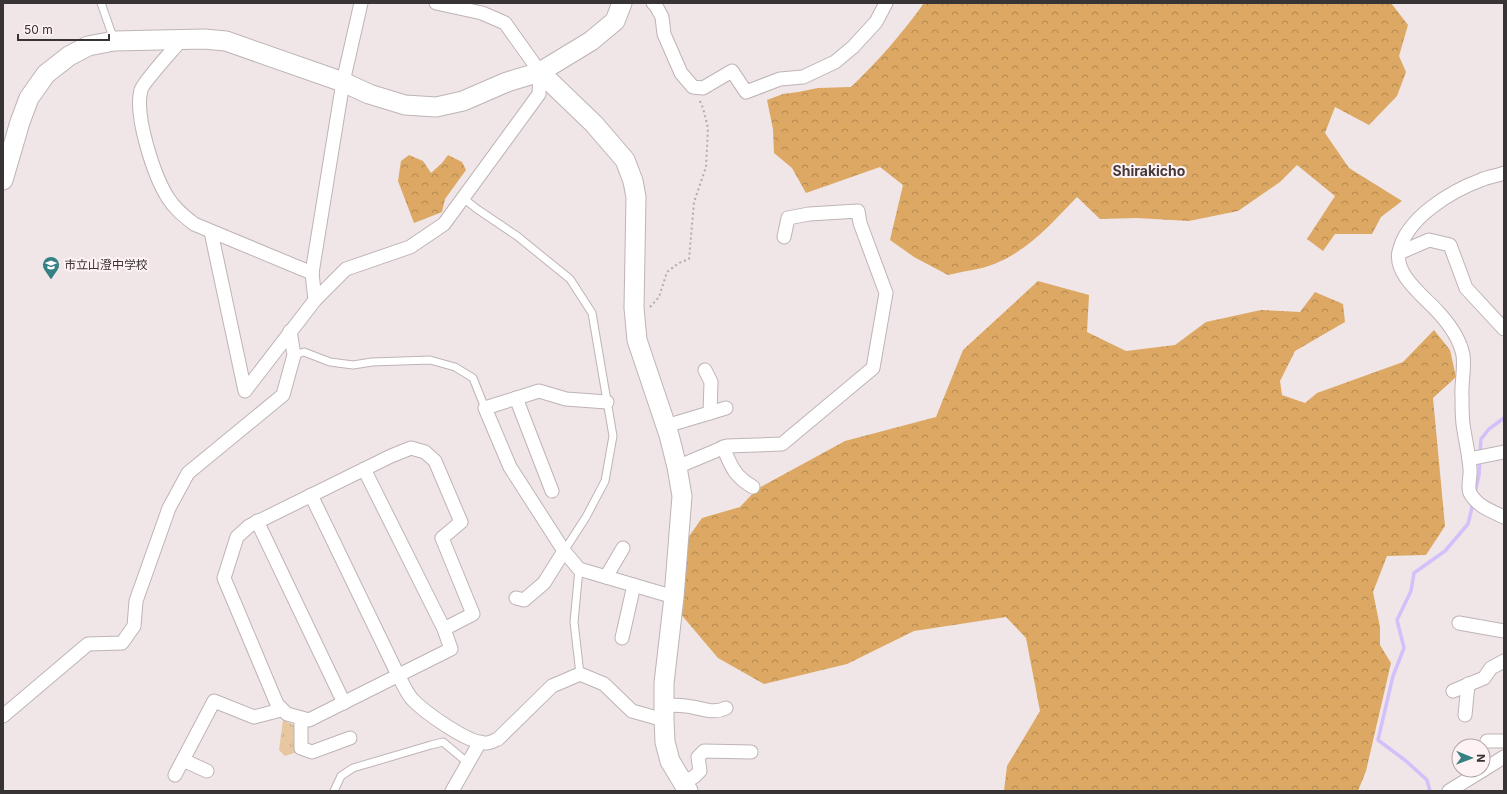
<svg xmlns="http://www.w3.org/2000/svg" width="1507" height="794" font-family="Inter,'Noto Sans JP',sans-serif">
  <defs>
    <pattern id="forest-crowns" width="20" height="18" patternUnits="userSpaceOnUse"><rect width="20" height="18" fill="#dca863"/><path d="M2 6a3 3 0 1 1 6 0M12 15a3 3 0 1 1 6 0" fill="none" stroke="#b38952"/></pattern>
    <pattern id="park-tufts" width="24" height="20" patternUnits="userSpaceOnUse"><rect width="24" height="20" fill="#e7c79f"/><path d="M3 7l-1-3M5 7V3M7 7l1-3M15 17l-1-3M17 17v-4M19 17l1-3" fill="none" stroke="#c7ab8a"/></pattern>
  </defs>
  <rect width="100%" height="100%" fill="#f0e5e7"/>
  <!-- forest -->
  <g fill="url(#forest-crowns)">
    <path d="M 924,3 L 1391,3 L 1408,25 L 1399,56 L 1406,72 L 1397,96 L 1369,125 L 1335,107 L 1325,133 L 1349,168 L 1402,201 L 1381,217 L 1372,234 L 1335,234 L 1323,251 L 1307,239 L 1335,196 L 1297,165 L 1280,182 L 1238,211 L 1189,221 L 1137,218 L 1100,219 L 1077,197 C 1052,223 1028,251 994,264 C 980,270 963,271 948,275 L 914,257 L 890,240 L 903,185 L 880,167 L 806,193 L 792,168 L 774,153 L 773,129 L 767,100 L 783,94 L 798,92 L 818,88 L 851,87 C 878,61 902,34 924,3 Z"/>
    <path d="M 409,155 L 423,161 L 431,173 L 442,163 L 448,155 L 462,162 L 466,170 L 445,199 L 442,212 L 414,223 L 398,181 L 401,161 Z"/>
    <path d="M 1038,281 L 1089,295 L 1087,332 L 1126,351 L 1175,345 L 1206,322 L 1261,310 L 1300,312 L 1315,292 L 1343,304 L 1345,322 L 1295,351 L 1280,381 L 1282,395 L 1305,403 L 1317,393 L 1403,362 L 1434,330 L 1450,350 L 1456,377 L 1433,398 L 1445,526 L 1426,555 L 1387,556 L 1373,592 L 1380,627 L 1380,645 L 1391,663 L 1366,771 L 1358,791 L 1004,791 L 1007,766 L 1040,711 L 1026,638 L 1006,617 L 914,631 L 847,664 L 764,684 L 718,658 L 679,612 L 685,542 L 702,518 L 740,507 L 757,489 L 845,441 L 936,417 L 963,350 Z"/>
  </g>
  <!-- park -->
  <path fill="url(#park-tufts)" d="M 283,720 L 300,728 L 300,751 L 285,756 L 279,750 Z"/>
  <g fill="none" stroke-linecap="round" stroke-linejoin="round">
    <!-- stream -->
    <g stroke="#d3c0fb" stroke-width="3.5">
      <path d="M 1480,453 L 1481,439 L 1489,429 L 1504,418"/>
      <path d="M 1475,493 L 1479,475 L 1480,459"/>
      <path d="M 1430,791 L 1427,780 L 1406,761 L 1378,740 L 1393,676 L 1404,648 L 1397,620 L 1411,591 L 1414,573 L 1445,551 L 1468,524 L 1473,503"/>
    </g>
    <defs>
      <g id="lane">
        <path d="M 101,3 L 114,40"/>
        <path d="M 462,197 L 477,209 L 517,236 L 570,279 L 592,313 L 613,436 L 605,481 L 586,517 L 564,551"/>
        <path d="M 294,355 L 304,352 L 330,362 L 353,365 L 372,362 L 430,360 L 455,367 L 473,378 L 485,408"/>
        <path d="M 579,569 L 574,622 L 580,674"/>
        <path d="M 334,791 L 341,776 L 353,768 L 431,745 L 443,742 L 468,763"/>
      </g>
      <g id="street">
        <path d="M 653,3 L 656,6 L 662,17 L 664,34 L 681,73 L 693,87 L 703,88 L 732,71 L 746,92 L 780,79 L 803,77 L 835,62 L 853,47 L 876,22 L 886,3"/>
        <path d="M 181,40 C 174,49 143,82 141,90 C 134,115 154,176 168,198 C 175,209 184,216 194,224 L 312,273"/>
        <path d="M 1504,173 C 1496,176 1488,177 1481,180 C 1451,191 1406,218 1399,252 C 1394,275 1425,297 1439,313 C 1449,324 1460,340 1463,355 C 1465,369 1461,383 1462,397 C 1462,406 1462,415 1463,424 C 1465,439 1469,454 1470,469 C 1471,476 1467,487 1470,493 C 1477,506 1491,511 1504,517"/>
        <path d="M 211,232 L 245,391 L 315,300 L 346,269 L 410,247 L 444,224 L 539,94 L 540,72 L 505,23 L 482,13 L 436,3"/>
        <path d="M 1399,253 L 1429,240 L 1450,245 L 1466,288 L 1504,329"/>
        <path d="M 315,300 L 312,273 L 343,82 L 361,3"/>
        <path d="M 705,370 L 711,382 L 710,413"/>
        <path d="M 516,398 L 552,491"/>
        <path d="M 607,402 L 566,399 L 539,391 L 485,408 L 510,467 L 564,551 L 579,569 L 674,597"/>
        <path d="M 666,426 L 726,408"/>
        <path d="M 723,447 C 731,466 734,476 753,487"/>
        <path d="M 1469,459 L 1504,452"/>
        <path d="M 677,467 L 727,446 L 782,444 L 873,368 L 886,293 L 860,223 L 858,211 L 809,214 L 788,218 L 784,237"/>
        <path d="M 364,469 L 444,629 L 451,649 L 309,720 L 287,714 L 277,704 L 224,578 L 237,537 L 249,526 L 391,456 L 411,448 L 425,452 L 435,461 L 461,522 L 442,538 L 473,614 L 444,629"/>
        <path d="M 311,495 L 398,675 C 402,682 406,692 412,699 C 424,712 469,744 486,743 C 490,743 495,740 498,739 L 552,686 L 580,674 L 604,684 L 632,711 L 664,720"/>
        <path d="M 257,521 L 344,703"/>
        <path d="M 606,577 L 623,548"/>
        <path d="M 516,598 L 524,600 L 544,583 L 564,551"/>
        <path d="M 1459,623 L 1504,631"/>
        <path d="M 622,638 L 634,585"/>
        <path d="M 1453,691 L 1484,678 L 1491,668 L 1504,661"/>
        <path d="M 664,705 C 673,705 683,705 692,707 C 705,709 713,714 726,708"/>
        <path d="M 1465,715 L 1468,684"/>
        <path d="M 3,716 L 88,644 L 122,643 L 134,626 L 136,601 L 169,508 L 188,473 L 283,395 L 294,355 L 290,331"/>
        <path d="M 301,718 L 301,748 L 312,752 L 350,738"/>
        <path d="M 1487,741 L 1504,741"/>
        <path d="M 183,760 L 207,771"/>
        <path d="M 1483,770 L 1504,757"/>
        <path d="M 175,775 L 214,701 L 254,717 L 281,710"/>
        <path d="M 683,784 L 695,776 L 700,771 L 698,757 L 704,751 L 751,752"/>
        <path d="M 452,791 L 480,742"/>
        <path d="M 1449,791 L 1483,770"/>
      </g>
      <g id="secondary">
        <path d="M 540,72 L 594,124 L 625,160 L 633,181 L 636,197 L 634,308 L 637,340 L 669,435 L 677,467 L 682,496 L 674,597 L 664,683 L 664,720 L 665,742 L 670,761 L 688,791"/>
        <path d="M 3,180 L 20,122 L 29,98 L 46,74 L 69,56 L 88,46 L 114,41 L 204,39 L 226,41 L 343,82 L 369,94 L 405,105 L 436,107 L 463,101 L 507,82 L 540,72 L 591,41 L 615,21 L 622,3"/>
      </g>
    </defs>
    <!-- lane casing -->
    <use href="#lane" stroke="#beb4b5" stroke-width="9"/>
    <!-- street casing -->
    <use href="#street" stroke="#beb4b5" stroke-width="15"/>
    <!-- secondary casing -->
    <use href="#secondary" stroke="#beb4b5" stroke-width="21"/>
    <!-- path -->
    <path stroke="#b4abac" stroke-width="2" stroke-dasharray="2 3" stroke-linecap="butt" d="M 650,307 L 659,297 L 667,272 L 679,263 L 689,259 L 694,202 L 706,167 L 708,128 L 703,108 L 699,99"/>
    <!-- lane -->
    <use href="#lane" stroke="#fff" stroke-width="7"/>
    <!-- street -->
    <use href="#street" stroke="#fff" stroke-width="13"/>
    <!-- secondary -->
    <use href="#secondary" stroke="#fff" stroke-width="19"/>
  </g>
  <!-- icons -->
  <defs>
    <symbol id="school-pin" viewBox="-11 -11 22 30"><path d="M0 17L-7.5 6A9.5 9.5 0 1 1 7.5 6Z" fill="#367f83" stroke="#fef2f4"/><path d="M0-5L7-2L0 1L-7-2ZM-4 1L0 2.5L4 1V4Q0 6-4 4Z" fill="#fff"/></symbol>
  </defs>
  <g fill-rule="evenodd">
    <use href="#school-pin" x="41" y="255" width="20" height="27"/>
  </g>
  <g text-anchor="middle" stroke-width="4" stroke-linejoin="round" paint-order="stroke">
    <!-- poi labels -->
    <g font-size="12" fill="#383334" stroke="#fef2f4" text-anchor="start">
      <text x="64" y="269">市立山澄中学校</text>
    </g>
    <!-- quarter labels -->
    <g font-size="14" font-weight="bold" fill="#433a3c" stroke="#fef2f4">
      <text x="1149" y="176">Shirakicho</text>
    </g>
  </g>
  <!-- border -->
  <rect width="1507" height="794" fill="none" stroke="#383334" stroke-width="8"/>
  <!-- north arrow -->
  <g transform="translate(1471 758) rotate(91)"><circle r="19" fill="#fef2f4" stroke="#afa6a7"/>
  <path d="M0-3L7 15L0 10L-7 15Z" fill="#367f83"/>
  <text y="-6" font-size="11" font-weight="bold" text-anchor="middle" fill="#383334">N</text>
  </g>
  <!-- scale -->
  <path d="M18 34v6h91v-6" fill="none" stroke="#383334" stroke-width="2"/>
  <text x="24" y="34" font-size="12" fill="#383334" stroke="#fef2f4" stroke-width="3" paint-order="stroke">50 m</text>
</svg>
